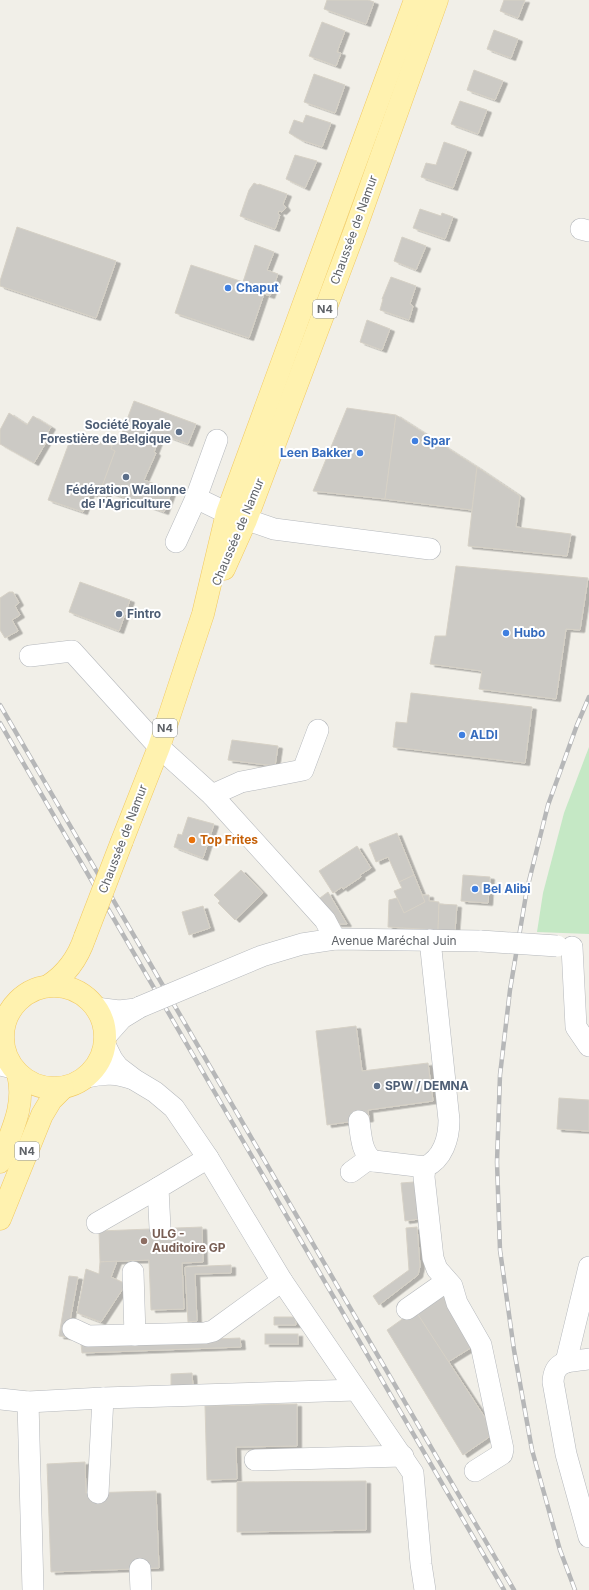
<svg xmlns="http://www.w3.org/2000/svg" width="589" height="1590" font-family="Inter,sans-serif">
  <defs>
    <filter id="shadow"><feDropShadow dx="4.5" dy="2.5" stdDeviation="0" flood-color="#0004"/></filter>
  </defs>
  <rect width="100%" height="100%" fill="#f1efe8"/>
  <!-- green -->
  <path fill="#c5e8c5" d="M 589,747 L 589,934 L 537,932 L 543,893 L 564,813 Z"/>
  <!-- building -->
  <g fill="#cccac5" stroke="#d6d1c6" filter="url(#shadow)">
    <path d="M 327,0 L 368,0 L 374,2 L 366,24 L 324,9 Z"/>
    <path d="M 504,0 L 525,0 L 518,18 L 500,11 Z"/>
    <path d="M 322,22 L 345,31 L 337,52 L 341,53 L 336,66 L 309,56 Z"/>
    <path d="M 494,30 L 518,39 L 511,58 L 487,49 Z"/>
    <path d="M 474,70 L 503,81 L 495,100 L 467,90 Z"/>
    <path d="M 314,74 L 345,85 L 335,113 L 304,102 Z"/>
    <path d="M 460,101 L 487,110 L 478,134 L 451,124 Z"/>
    <path d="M 306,115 L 331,123 L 322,147 L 301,140 L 289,133 L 294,120 L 303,123 Z"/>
    <path d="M 444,142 L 467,150 L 453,188 L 421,177 L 426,163 L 436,165 Z"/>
    <path d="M 295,155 L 317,161 L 305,188 L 286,179 Z"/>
    <path d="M 254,183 L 258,185 L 259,184 L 287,194 L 283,204 L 286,208 L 282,212 L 279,211 L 278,214 L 280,215 L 275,229 L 240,216 L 249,190 Z"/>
    <path d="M 420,209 L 441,216 L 442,213 L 453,217 L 445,239 L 413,228 Z"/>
    <path d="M 17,227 L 116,261 L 96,318 L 0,286 L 0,281 Z"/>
    <path d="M 402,237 L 426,246 L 416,270 L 394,261 Z"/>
    <path d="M 255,245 L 274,252 L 267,270 L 278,274 L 270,296 L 264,294 L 249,338 L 175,313 L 191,265 L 243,282 Z"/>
    <path d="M 391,277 L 416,286 L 410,304 L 413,306 L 409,320 L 380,310 L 383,299 L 382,299 Z"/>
    <path d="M 367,320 L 390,329 L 382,350 L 360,342 Z"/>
    <path d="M 134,401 L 196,424 L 188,444 L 161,434 L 154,452 L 156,453 L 144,480 L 172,490 L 164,512 L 101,489 L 115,451 L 111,449 L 116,436 L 120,438 Z"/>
    <path d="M 347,408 L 396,415 L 385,499 L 313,491 Z"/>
    <path d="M 9,413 L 27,425 L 33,416 L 51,427 L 45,437 L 48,439 L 34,463 L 0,444 L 0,430 Z"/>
    <path d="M 396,415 L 477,467 L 472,510 L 385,499 Z"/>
    <path d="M 83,435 L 112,446 L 111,449 L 115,451 L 101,489 L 108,491 L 105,498 L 90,493 L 83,512 L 48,500 L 69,443 L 79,445 Z"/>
    <path d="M 477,467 L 520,496 L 516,527 L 571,534 L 567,556 L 468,546 Z"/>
    <path d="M 456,566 L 588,578 L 580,630 L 566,629 L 556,699 L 479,689 L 482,671 L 430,664 L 435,636 L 446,636 Z"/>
    <path d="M 80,582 L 130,600 L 119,631 L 69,612 Z"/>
    <path d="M 9,592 L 13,592 L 19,603 L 15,606 L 20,615 L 12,620 L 18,631 L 5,638 L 0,630 L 0,598 Z"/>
    <path d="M 411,693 L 532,707 L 525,763 L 393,747 L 396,722 L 407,723 Z"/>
    <path d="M 232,740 L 278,746 L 275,766 L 228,760 Z"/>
    <path d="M 188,817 L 214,824 L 203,858 L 174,847 L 178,834 L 182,835 Z"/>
    <path d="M 397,833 L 414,875 L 399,882 L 388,857 L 376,862 L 369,844 Z"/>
    <path d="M 357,846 L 371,868 L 360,875 L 361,877 L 343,889 L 342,887 L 333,893 L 319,871 Z"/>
    <path d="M 241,870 L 263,893 L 235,920 L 218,903 L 220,901 L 214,895 Z"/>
    <path d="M 414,875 L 425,902 L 404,913 L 394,891 L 402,888 L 399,882 Z"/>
    <path d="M 463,875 L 490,877 L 488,903 L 461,901 Z"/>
    <path d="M 328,892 L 347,924 L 337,924 L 316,901 Z"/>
    <path d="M 422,895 L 429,895 L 429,901 L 439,902 L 438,930 L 388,927 L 389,900 L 397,898 L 404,913 L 425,902 Z"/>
    <path d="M 439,904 L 457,905 L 455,931 L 438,930 Z"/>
    <path d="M 203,906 L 210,928 L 189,935 L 182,912 Z"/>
    <path d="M 356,1026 L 362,1071 L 428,1063 L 433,1101 L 368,1110 L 369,1119 L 327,1125 L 316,1031 Z"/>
    <path d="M 559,1098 L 589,1100 L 589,1131 L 557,1129 Z"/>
    <path d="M 414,1182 L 419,1219 L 405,1221 L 401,1183 Z"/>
    <path d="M 202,1227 L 203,1262 L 182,1263 L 184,1309 L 151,1310 L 149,1260 L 100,1262 L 99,1231 Z"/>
    <path d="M 417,1227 L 420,1266 L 418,1275 L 379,1305 L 373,1296 L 409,1270 L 406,1228 Z"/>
    <path d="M 117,1261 L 111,1277 L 126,1284 L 101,1322 L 77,1313 L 86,1269 L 99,1274 L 100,1262 Z"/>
    <path d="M 231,1265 L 231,1273 L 195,1274 L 197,1321 L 188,1322 L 185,1267 Z"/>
    <path d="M 69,1276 L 78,1277 L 67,1337 L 59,1336 Z"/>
    <path d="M 443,1291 L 477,1344 L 448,1362 L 415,1310 Z"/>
    <path d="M 415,1310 L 495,1433 L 463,1455 L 387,1330 Z"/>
    <path d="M 274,1317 L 295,1317 L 296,1325 L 274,1325 Z"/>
    <rect x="265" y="1334" width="33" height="10"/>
    <path d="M 240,1338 L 241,1347 L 82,1353 L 81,1344 Z"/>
    <path d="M 192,1373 L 193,1387 L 171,1388 L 171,1374 Z"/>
    <path d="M 297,1404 L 297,1446 L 236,1447 L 237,1479 L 207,1480 L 205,1406 Z"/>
    <path d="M 85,1462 L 86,1493 L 156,1491 L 159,1568 L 51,1572 L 47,1464 Z"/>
    <path d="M 366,1481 L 366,1530 L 237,1532 L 237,1482 Z"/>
  </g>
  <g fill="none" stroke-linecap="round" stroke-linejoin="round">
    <defs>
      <g id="minor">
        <path d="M 581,229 L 589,231"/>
        <path d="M 196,498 L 217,440"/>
        <path d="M 176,542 L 196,498 L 227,513 L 274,529 L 430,549"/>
        <path d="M 30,656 L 72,651 L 159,747 L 212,795 L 325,920 L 335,939"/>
        <path d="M 212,795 L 241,782 L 303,770 L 318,730"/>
        <path d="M 430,940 L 449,1120 C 449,1138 443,1159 425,1167 L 424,1177 L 433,1258 L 437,1269 L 452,1286 L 457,1303 L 481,1345 L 503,1449 L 502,1454 L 475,1471"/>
        <path d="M 572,947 L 576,1027 L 589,1046"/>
        <path d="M 202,981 L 262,956 L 302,944 L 335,939 L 481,941"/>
        <path d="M 96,1008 L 119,1011 L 136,1009"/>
        <path d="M 106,1036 L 122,1018 L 140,1007"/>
        <path d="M 0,1038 L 3,1032"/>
        <path d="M 105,1045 L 112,1059 L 118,1067 L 135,1080 L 155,1092 L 174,1108 L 208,1158 L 282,1281 L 413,1473 L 421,1564 L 425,1590"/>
        <path d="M 0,1065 L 13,1068"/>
        <path d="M 87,1077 C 104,1073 117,1073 133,1079"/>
        <path d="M 359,1121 C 361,1134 361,1154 374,1161 L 425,1167"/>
        <path d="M 351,1172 L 366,1161 L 374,1161"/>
        <path d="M 97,1223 L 158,1188"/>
        <path d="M 160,1228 L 158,1188 L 208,1158"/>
        <path d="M 133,1272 L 135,1335"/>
        <path d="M 407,1309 L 447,1281"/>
        <path d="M 73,1329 L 88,1336 L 205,1333 L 213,1331 L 282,1281"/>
        <path d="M 589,1359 C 570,1362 554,1359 553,1382 L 566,1454 L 589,1537"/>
        <path d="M 566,1362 L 589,1267"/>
        <path d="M 0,1399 L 28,1402 L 103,1398 L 356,1390"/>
        <path d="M 28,1402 L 33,1590"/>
        <path d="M 255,1460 L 403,1456"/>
        <path d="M 98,1493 L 103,1398"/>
        <path d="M 140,1569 L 141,1590"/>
      </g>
      <g id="major">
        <path d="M 224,569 L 246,520 L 355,230 L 437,0"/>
        <path d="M 122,841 L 159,747 L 203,614 L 227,513 L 415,0"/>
        <circle cx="54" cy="1037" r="51"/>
        <path d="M 48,986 C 67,974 78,958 85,937"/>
        <path d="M 0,1162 C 11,1132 26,1106 18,1074"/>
        <path d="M 0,1219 L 42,1115 L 51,1100 L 63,1088"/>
      </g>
    </defs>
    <!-- minor casing -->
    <use href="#minor" stroke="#b5b8bc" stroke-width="22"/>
    <!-- major casing -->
    <use href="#major" stroke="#f2c960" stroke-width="23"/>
    <!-- minor -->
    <use href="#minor" stroke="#fff" stroke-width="21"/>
    <!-- major -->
    <use href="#major" stroke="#fff2af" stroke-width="22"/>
    <defs>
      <g id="rail">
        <path d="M 0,705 L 514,1590"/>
        <path d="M 0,723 L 504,1590"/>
        <path d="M 575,1590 L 560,1550 L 532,1450 L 514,1350 L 500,1250 L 497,1162 L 500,1075 L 510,990 L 527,889 L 548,805 L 577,725 L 589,697"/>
      </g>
    </defs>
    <!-- rail casing -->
    <use href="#rail" stroke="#b6b7b8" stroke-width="4.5"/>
    <!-- rail -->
    <use href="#rail" stroke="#fff" stroke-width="3" stroke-dasharray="9" stroke-linecap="butt"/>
    <defs>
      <g id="minor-bridge">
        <path d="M 481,941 L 557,946"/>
        <path d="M 140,1007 L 202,981"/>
      </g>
      <path id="major-bridge" d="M 85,937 L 122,841"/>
    </defs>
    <!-- minor-bridge casing -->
    <use href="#minor-bridge" stroke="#b5b8bc" stroke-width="22" stroke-linecap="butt"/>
    <!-- major-bridge casing -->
    <use href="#major-bridge" stroke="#f2c960" stroke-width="23" stroke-linecap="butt"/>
    <!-- minor-bridge -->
    <use href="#minor-bridge" stroke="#fff" stroke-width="21"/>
    <!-- major-bridge -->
    <use href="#major-bridge" stroke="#fff2af" stroke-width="22"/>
  </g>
  <!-- markers -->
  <g fill="#3f7fe0" stroke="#fff" stroke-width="1.5">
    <circle cx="228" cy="288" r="4"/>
    <circle cx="415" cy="441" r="4"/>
    <circle cx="360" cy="453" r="4"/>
    <circle cx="506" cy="633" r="4"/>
    <circle cx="462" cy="735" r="4"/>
    <circle cx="475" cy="889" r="4"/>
  </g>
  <g fill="#5c6f8a" stroke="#fff" stroke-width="1.5">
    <circle cx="179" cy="432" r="4"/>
    <circle cx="126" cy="477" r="4"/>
    <circle cx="119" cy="614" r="4"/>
    <circle cx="377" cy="1086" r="4"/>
  </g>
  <circle fill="#e8710a" stroke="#fff" stroke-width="1.5" cx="192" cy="840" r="4"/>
  <circle fill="#8d6e63" stroke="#fff" stroke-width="1.5" cx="144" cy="1241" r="4"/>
  <g text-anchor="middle" stroke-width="4" stroke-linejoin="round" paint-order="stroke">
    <!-- shield labels -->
    <g fill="#fff" stroke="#8f9295" stroke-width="1">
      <rect x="313" y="300" width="24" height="18" rx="3"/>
      <rect x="153" y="719" width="24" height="18" rx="3"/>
      <rect x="15" y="1142" width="24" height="18" rx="3"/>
    </g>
    <g font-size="11" font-weight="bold" fill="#5f6368">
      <text x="325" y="313">N4</text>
      <text x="165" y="732">N4</text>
      <text x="27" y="1155">N4</text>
    </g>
    <!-- street labels -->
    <g font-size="12" fill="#5f6368" stroke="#fff">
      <text transform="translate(354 230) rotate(-70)" y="4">Chaussée de Namur</text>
      <text transform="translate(238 532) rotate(-67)" y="4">Chaussée de Namur</text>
      <text transform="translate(123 839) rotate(-69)" y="4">Chaussée de Namur</text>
      <text x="394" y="945">Avenue Maréchal Juin</text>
    </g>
    <!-- shop labels -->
    <g font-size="12" font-weight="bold" fill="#366cbe" stroke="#fff" text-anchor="start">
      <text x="236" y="292">Chaput</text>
      <text x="423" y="445">Spar</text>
      <text x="352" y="457" text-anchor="end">Leen Bakker</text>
      <text x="514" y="637">Hubo</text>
      <text x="470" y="739">ALDI</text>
      <text x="483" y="893">Bel Alibi</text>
    </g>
    <!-- service labels -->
    <g font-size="12" font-weight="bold" fill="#4e5e75" stroke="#fff" text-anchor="start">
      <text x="171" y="429" text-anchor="end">Société Royale<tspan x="171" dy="14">Forestière de Belgique</tspan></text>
      <text x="126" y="494" text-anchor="middle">Fédération Wallonne<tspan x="126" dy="14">de l'Agriculture</tspan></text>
      <text x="127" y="618">Fintro</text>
      <text x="385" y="1090">SPW / DEMNA</text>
    </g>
    <!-- food labels -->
    <g font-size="12" font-weight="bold" fill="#c56008" stroke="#fff" text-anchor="start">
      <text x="200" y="844">Top Frites</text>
    </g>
    <!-- education labels -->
    <g font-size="12" font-weight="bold" fill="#785e54" stroke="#fff" text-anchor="start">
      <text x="152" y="1238">ULG -<tspan x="152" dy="14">Auditoire GP</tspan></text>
    </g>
  </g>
</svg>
